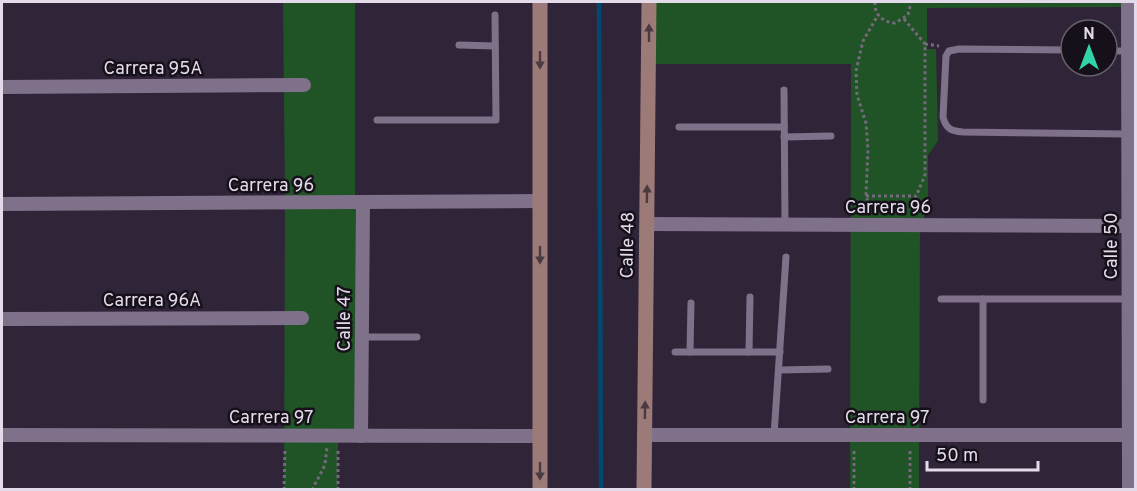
<svg xmlns="http://www.w3.org/2000/svg" width="1137" height="491" font-family="Overpass,sans-serif">
  <rect width="100%" height="100%" fill="#302439"/>
  <!-- green -->
  <g fill="#205325">
    <path d="M 283,2 L 355,2 L 355,202 L 363,203 L 361,436 L 338,436 L 338,489 L 284,489 L 285,203 Z"/>
    <path d="M 649,2 L 1128,2 L 1128,7 L 927,8 L 927,49 L 936,49 L 938,141 L 928,155 L 928,209 L 920,225 L 919,489 L 850,489 L 851,64 L 649,64 Z"/>
  </g>
  <g fill="none" stroke-linecap="round" stroke-linejoin="round">
    <!-- stream -->
    <path stroke="#034871" stroke-width="4.5" d="M 599,2 L 601,490"/>
    <!-- path -->
    <g stroke="#756a7d" stroke-width="3" stroke-dasharray="3 3" stroke-linecap="butt">
      <path d="M 875,2 C 874,14 882,22 895,23 L 908,15 L 911,2"/>
      <path d="M 904,19 L 925,44 L 925,175 L 910,211"/>
      <path d="M 925,44 L 939,46"/>
      <path d="M 866,196 L 916,196"/>
      <path d="M 870,213 L 866,193 L 868,150 L 866,123 L 857,95 L 856,71 L 863,41 L 878,15"/>
      <path d="M 284,490 L 285,449"/>
      <path d="M 312,490 L 325,465 L 327,447"/>
      <path d="M 338,490 L 338,449"/>
      <path d="M 854,490 L 854,449"/>
      <path d="M 910,490 L 910,449"/>
    </g>
    <!-- lane -->
    <g stroke="#7e7189" stroke-width="7">
      <path d="M 459,45 L 495,46"/>
      <path d="M 1071,50 L 959,49 L 949,51 L 946,56 L 943,117 C 946,129 951,131 963,132 L 1128,134"/>
      <path d="M 1107,51 L 1128,51"/>
      <path d="M 784,90 L 785,224"/>
      <path d="M 377,120 L 496,120 L 495,15"/>
      <path d="M 679,127 L 784,127"/>
      <path d="M 784,137 L 831,136"/>
      <path d="M 941,299 L 1129,299"/>
      <path d="M 983,299 L 983,400"/>
      <path d="M 361,337 L 417,337"/>
      <path d="M 675,352 L 780,352"/>
      <path d="M 690,352 L 691,303"/>
      <path d="M 749,352 L 750,297"/>
      <path d="M 779,370 L 828,369"/>
      <path d="M 774,435 L 786,257"/>
    </g>
    <!-- street -->
    <g stroke="#7e7189" stroke-width="14">
      <path d="M 1128,2 L 1129,490"/>
      <path d="M 2,87 L 304,85"/>
      <path d="M 2,204 L 540,201"/>
      <path d="M 647,224 L 1129,226"/>
      <path d="M 2,319 L 302,318"/>
      <path d="M 2,435 L 540,436"/>
      <path d="M 644,435 L 1129,435"/>
      <path d="M 361,436 L 363,203"/>
    </g>
    <!-- secondary -->
    <g stroke="#9c7a78" stroke-width="15">
      <path d="M 540,490 L 540,2"/>
      <path d="M 644,490 L 649,2"/>
    </g>
  </g>
  <!-- one-way arrows -->
  <defs><path id="oneway-solid" d="M-6-.8H1V-3.2L6.5 0L1 3.2V.8H-6Z" transform="scale(1.5)"/></defs>
  <g fill="#4b3a3f">
    <use href="#oneway-solid" transform="translate(649 33) rotate(-90)"/>
    <use href="#oneway-solid" transform="translate(540 60) rotate(90)"/>
    <use href="#oneway-solid" transform="translate(647 194) rotate(-89)"/>
    <use href="#oneway-solid" transform="translate(540 255) rotate(90)"/>
    <use href="#oneway-solid" transform="translate(645 410) rotate(-89)"/>
    <use href="#oneway-solid" transform="translate(540 471) rotate(90)"/>
  </g>
  <g text-anchor="middle" stroke-width="5" stroke-linejoin="round" paint-order="stroke">
    <!-- street labels -->
    <g font-size="18" fill="#e3dbe9" stroke="#151019">
      <text x="153" y="74">Carrera 95A</text>
      <text x="271" y="191">Carrera 96</text>
      <text x="888" y="213">Carrera 96</text>
      <text transform="translate(627 245) rotate(-89)" y="6">Calle 48</text>
      <text transform="translate(1111 246) rotate(-90)" y="6">Calle 50</text>
      <text x="152" y="306">Carrera 96A</text>
      <text transform="translate(344 319) rotate(-90)" y="6">Calle 47</text>
      <text x="271" y="423">Carrera 97</text>
      <text x="887" y="423">Carrera 97</text>
    </g>
  </g>
  <!-- border -->
  <rect width="1137" height="491" fill="none" stroke="#e3dbe9" stroke-width="6"/>
  <!-- north arrow -->
  <g transform="translate(1089 48)"><circle r="28" fill="#151019" stroke="#67616c" stroke-width="1.5"/>
  <path d="M0-4.5L10 22L0 15L-10 22Z" fill="#32d4a9"/>
  <text y="-9" font-size="16" font-weight="bold" text-anchor="middle" fill="#e3dbe9">N</text>
  </g>
  <!-- scale -->
  <path d="M927 461v9h111v-9" fill="none" stroke="#e3dbe9" stroke-width="3"/>
  <text x="936" y="461" font-size="18" fill="#e3dbe9" stroke="#151019" stroke-width="4.5" paint-order="stroke">50 m</text>
</svg>
